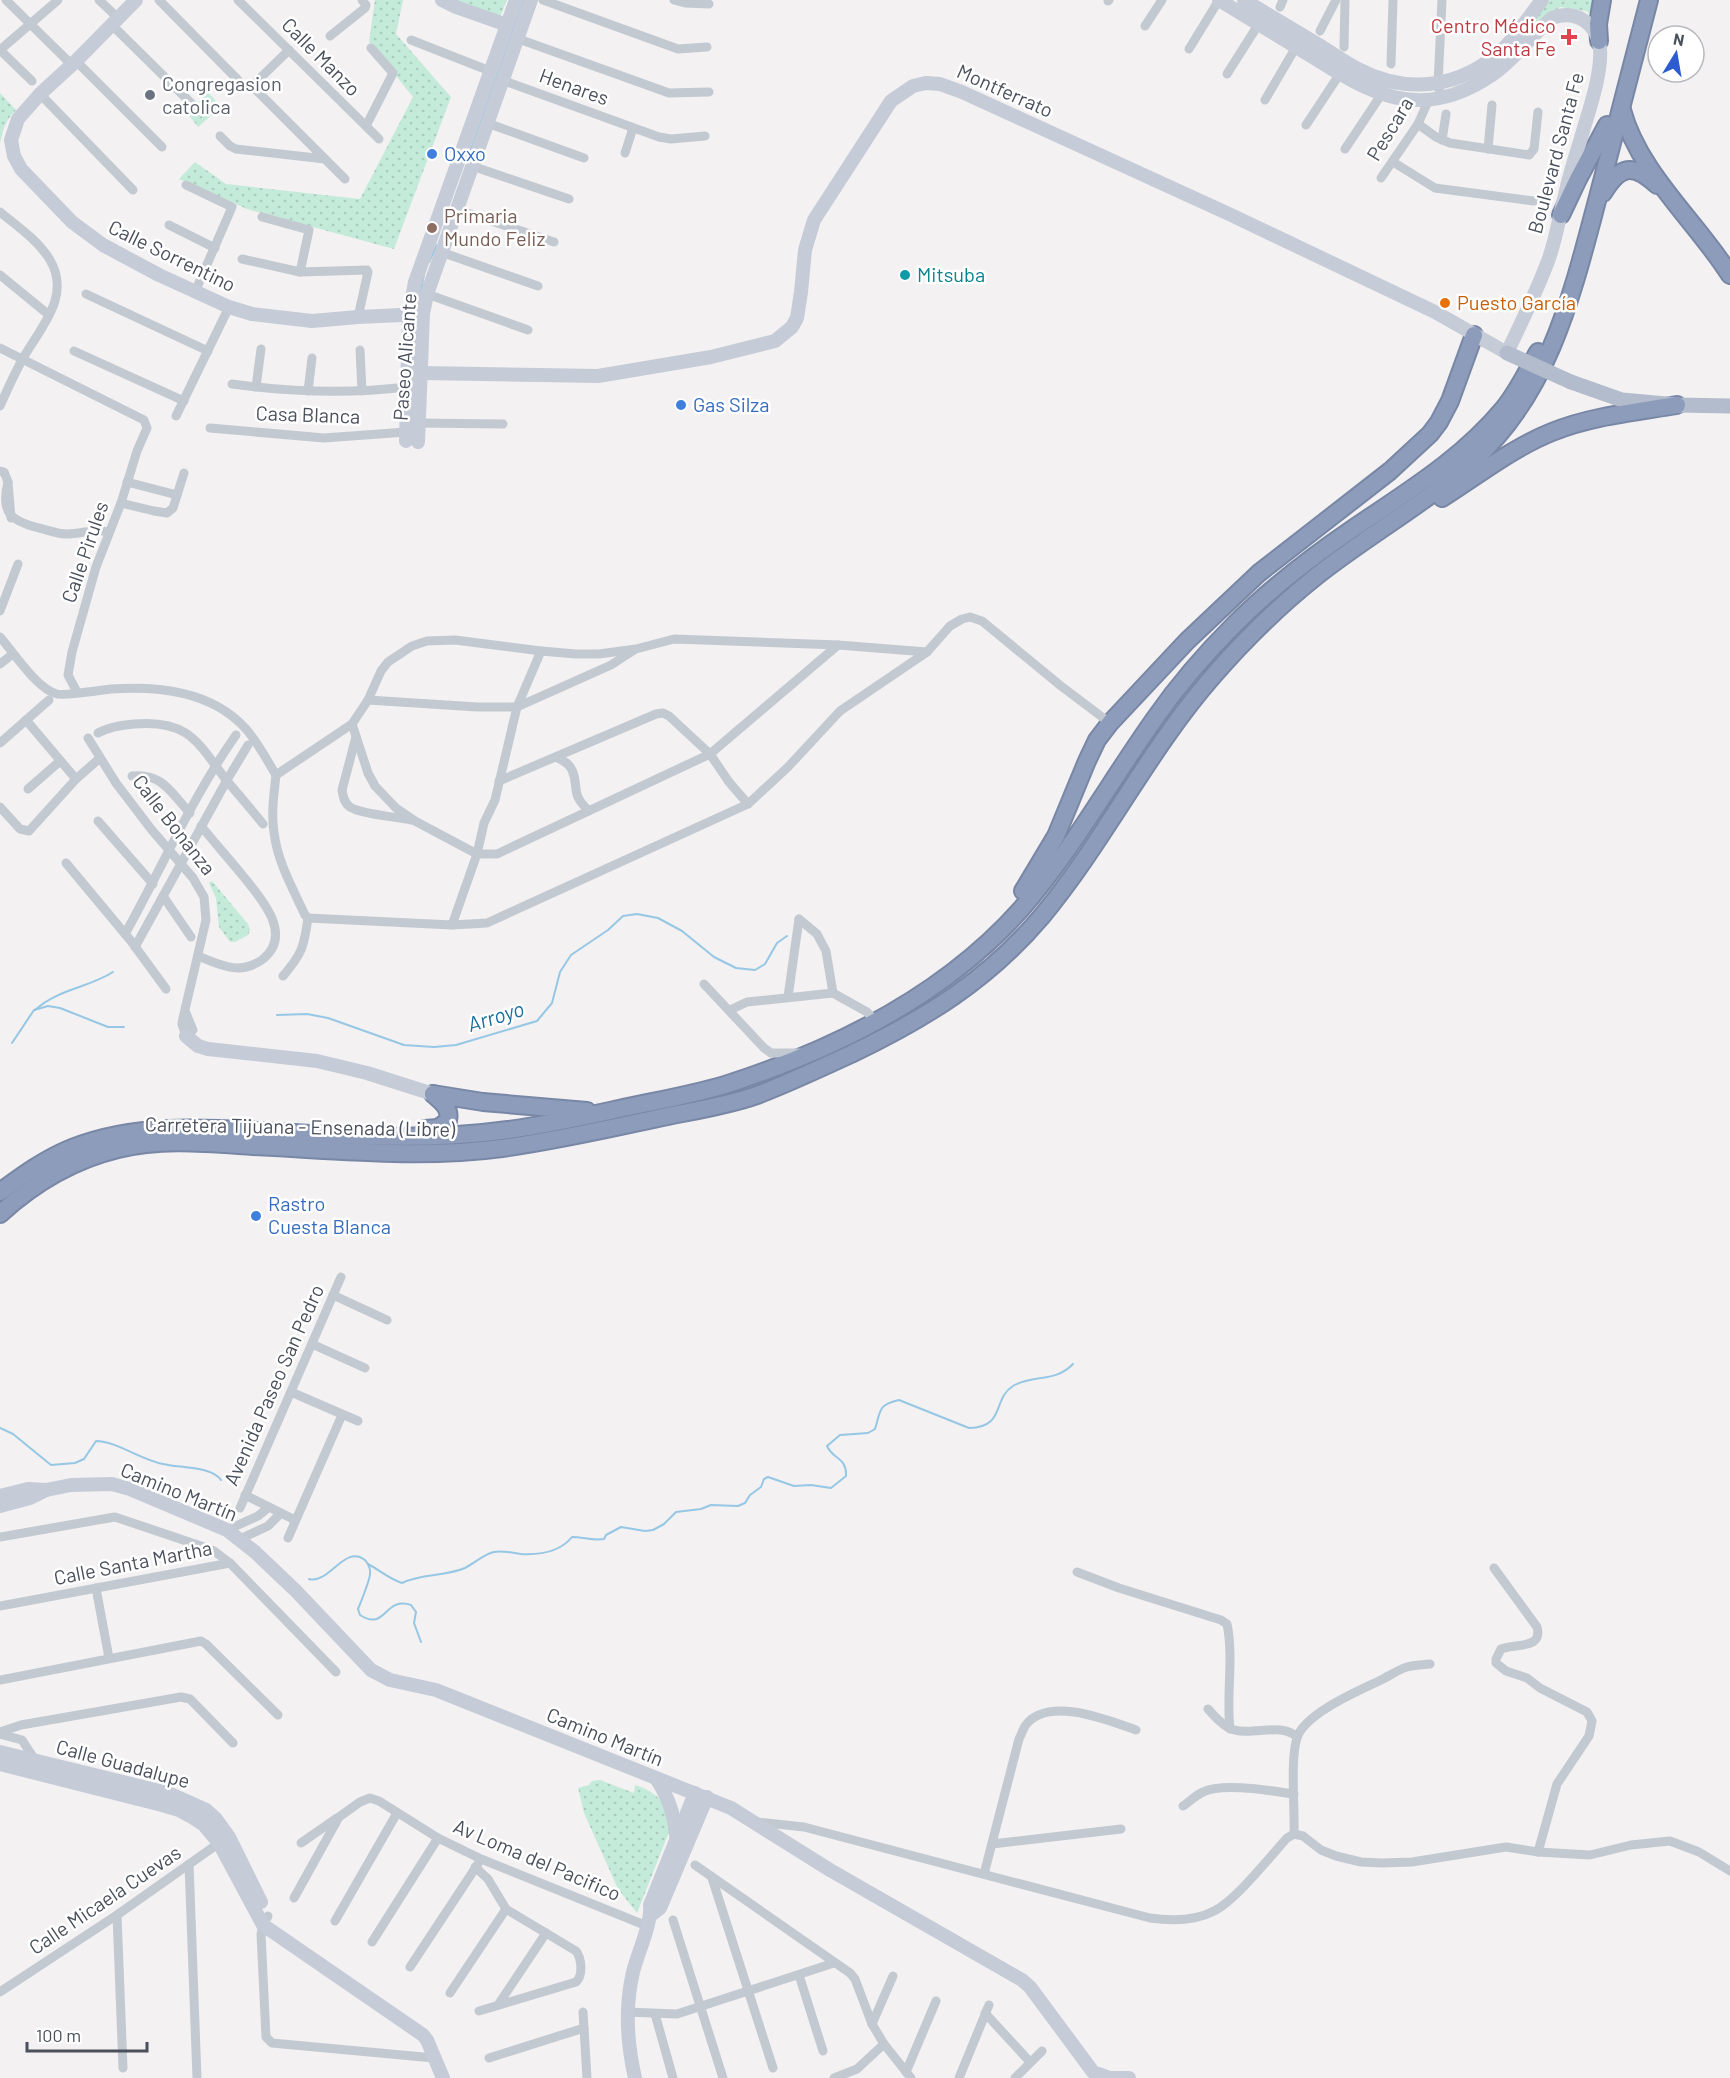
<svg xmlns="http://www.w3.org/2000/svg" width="1730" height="2078" font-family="Barlow,sans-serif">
  <defs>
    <pattern id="grass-dots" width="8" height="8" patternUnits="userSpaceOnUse" patternTransform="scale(1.5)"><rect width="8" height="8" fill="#c4ebd9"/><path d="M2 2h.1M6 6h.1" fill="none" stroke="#aacbbd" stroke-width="1.8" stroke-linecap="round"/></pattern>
  </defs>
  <rect width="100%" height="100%" fill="#f3f1f1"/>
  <!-- grass -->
  <g fill="url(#grass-dots)">
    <path d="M 375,0 L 403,0 L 396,34 L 451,97 L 394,249 L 247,209 L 179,179 L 195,162 L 226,184 L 360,199 L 413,97 L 369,42 Z"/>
    <path d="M 454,0 L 507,0 L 500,17 Z"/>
    <path d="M 1550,0 L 1599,0 L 1595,18 L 1586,11 L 1560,7 L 1546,17 L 1522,39 L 1519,38 Z"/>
    <path d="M 208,92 L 221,107 L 198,127 L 188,114 Z"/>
    <path d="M 0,93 L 16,110 C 5,121 3,129 0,144 Z"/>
    <path d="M 212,881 L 248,924 L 250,930 L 248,935 L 235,942 L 230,942 L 219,927 L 216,898 L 209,883 Z"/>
    <path d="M 600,1780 L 634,1793 L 635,1785 C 659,1792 671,1808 669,1832 L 637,1913 L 618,1889 L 584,1813 L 578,1788 L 589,1785 L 592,1781 Z"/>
  </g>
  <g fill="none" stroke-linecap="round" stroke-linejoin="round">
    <!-- stream -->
    <g stroke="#96c7e4" stroke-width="2">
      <path d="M 470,152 L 524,0"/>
      <path d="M 429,262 L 437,245"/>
      <path d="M 419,299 L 424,275"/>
      <path d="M 35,1010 C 58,989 88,988 113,972"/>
      <path d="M 277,1015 L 307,1014 L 328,1018 L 404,1045 L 434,1047 L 456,1045 L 537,1021 L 552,1003 L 560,972 L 571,955 L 608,930 L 623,916 L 637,914 L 658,918 L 682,931 L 714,957 L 736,968 L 755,970 L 765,964 L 777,943 L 787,936"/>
      <path d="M 12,1043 L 34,1010 L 48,1006 L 60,1008 L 108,1027 L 124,1027"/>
      <path d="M 0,1428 L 13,1434 L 51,1465 L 75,1463 L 84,1459 L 96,1441 C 116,1441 141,1460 163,1464 C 178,1468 212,1466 221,1480"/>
      <path d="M 368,1564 C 381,1571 389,1579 402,1583 C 422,1573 444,1577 465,1568 C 475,1563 484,1554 494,1552 C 503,1550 512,1553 521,1554 C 540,1555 560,1552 572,1537 C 583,1537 593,1541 604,1539 L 606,1535 L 621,1527 L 645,1531 L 653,1530 L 664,1524 L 676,1512 L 701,1509 L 711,1505 L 738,1506 L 745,1503 L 750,1495 L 761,1487 L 764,1479 L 768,1477 L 794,1486 L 811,1485 L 831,1488 L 846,1476 C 847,1457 833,1460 827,1446 L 840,1435 L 868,1433 L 875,1429 C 881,1411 877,1405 899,1400 L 969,1428 C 1006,1427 992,1399 1013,1386 C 1033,1374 1055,1383 1073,1364"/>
      <path d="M 309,1579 C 329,1585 346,1542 366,1561 C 368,1564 371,1569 370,1574 C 370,1579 361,1602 358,1609 L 360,1615 C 386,1632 384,1596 411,1605 L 416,1612 L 414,1623 L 421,1642"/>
    </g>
    <defs>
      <g id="highway">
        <path d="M 1599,41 L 1598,24 L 1602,0"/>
        <path d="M 1622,110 C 1639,173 1696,221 1730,275"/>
        <path d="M 1603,193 C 1620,165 1633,163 1657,185"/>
        <path d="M 1561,215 L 1578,179 L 1607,125"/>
        <path d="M 1442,498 C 1477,476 1512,448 1552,432 C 1591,416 1635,412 1677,405"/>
        <path d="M 1023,891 L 1056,836 L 1087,761 L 1097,740 L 1110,723 L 1187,641 L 1259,573 L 1390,471 L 1430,434 L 1439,422 L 1450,401 L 1474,335"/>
        <path d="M 433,1094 L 483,1102 L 587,1111"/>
        <path d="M 425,1129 L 438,1128 L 448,1121 C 451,1108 442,1102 433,1094"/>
        <path d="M 0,1192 C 23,1175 45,1159 72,1148 C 142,1120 220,1129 294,1133 C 365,1137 437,1140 508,1130 C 546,1125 582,1117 619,1109 C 655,1101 693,1095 728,1084 C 836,1049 946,994 1022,908 C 1073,849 1111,780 1156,717 C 1179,684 1206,653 1235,624 C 1270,589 1310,558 1351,530 C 1405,493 1461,460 1504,408 C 1518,391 1527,371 1538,352"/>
        <path d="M 0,1214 C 34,1183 72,1160 118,1149 C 162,1138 208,1143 253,1146 C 336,1150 420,1159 502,1148 C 554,1141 607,1129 658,1118 C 691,1111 726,1106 757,1095 C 789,1083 820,1068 851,1054 C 926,1018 988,980 1042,916 C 1105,840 1148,750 1213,676 C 1245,639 1281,604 1319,574 C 1370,534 1426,503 1474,460 C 1550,392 1573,291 1598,197 C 1615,132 1632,66 1649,0"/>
      </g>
    </defs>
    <!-- highway casing -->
    <use href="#highway" stroke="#7987a6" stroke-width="20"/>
    <!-- street -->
    <g stroke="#c3c9d1" stroke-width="9">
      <path d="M 6,0 L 72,65"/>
      <path d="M 99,0 L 118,18"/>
      <path d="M 159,0 L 238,80"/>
      <path d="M 238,0 L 379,139"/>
      <path d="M 543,0 L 678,49 L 707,47"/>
      <path d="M 674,0 L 685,3 L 709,4"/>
      <path d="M 1108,1 L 1109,0"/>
      <path d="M 1280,7 L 1283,0"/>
      <path d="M 111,24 L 197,109"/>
      <path d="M 1145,26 L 1162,0"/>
      <path d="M 1320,31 L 1336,0"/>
      <path d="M 330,36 L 365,8 L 366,5 L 362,0"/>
      <path d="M 516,38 L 669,93 L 709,92"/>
      <path d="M 411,40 L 490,71"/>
      <path d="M 1344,47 L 1345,0"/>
      <path d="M 1189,49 L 1219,0"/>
      <path d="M 0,50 L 58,0"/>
      <path d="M 0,50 L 32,81"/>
      <path d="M 289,50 L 252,86 L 345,179"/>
      <path d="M 76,61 L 162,147"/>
      <path d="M 1391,64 L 1393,0"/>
      <path d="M 1227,74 L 1258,25"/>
      <path d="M 502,80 L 659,137 L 671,139 L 705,136"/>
      <path d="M 40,94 L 133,190"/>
      <path d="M 1441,98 L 1438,84 L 1442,0"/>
      <path d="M 1265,100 L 1296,47"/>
      <path d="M 487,123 L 584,158"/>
      <path d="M 1418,124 L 1436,137 L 1450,143 L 1529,155 L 1534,149 L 1538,112"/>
      <path d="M 1306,125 L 1339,75"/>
      <path d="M 366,126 L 393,73 L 371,48"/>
      <path d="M 220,136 L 230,146 L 236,149 L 325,159"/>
      <path d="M 1442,140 L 1446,114"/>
      <path d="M 1345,149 L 1381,95"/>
      <path d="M 1488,149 L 1492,105"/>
      <path d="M 625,153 L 633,128"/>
      <path d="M 1393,162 L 1435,188 L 1534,201"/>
      <path d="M 472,166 L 569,199"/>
      <path d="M 1381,178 L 1418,124 L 1429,99"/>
      <path d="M 186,185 L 232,207 L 195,292"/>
      <path d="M 456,209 L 554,242"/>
      <path d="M 0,212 C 17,226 38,240 50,260 C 72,297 39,329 22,360 C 14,375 7,390 0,406"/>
      <path d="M 262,217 L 309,230 L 300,272"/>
      <path d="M 169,225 L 215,248"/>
      <path d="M 441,252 L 538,286"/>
      <path d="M 242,259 L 300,272 L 367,270 L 368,272 L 358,317"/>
      <path d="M 0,275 L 49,315"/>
      <path d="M 86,294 L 208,351"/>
      <path d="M 427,294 L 528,330"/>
      <path d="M 0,348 L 144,420 L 147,428 L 137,451 L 121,503 L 96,567 L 72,652 L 68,675 L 77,692"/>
      <path d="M 360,350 L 362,391"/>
      <path d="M 74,351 L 184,401"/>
      <path d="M 232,384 C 290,392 348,394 407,387"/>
      <path d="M 256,387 L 261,349"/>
      <path d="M 308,391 L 312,358"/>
      <path d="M 176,416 L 229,307"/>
      <path d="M 419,423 L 503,424"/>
      <path d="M 210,428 L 324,438 L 406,432"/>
      <path d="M 0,471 L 4,472 L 8,482 C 0,513 11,521 39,528 C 48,530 58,534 67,534 C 82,534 94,528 109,532"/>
      <path d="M 8,482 L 11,518"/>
      <path d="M 127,482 L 177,495"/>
      <path d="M 121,503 L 154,511 L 167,513 L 173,508 L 184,473"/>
      <path d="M 0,611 L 18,564"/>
      <path d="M 0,637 C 14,653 37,689 57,694 C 63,696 102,690 111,689 C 159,686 212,691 246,729 C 258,743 267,760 276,775"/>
      <path d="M 0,664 L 9,657"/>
      <path d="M 368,700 L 477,707 L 517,707 L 611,665 L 634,650"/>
      <path d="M 26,720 L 76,779"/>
      <path d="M 352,724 L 368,773 L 375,786 L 396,808 L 415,821 L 477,854 L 497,854 L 710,754 L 838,645"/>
      <path d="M 98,733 C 109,727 122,725 134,724 C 189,719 198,743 227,781 C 239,795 251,809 263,824"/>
      <path d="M 356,737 L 342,790 C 343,796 344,803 350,807 C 361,814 396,817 411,820"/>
      <path d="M 88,738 L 116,783 L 151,829 L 193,878 L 204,897 L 206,920 L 183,1018 L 182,1024 L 186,1036"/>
      <path d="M 0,743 L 49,700"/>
      <path d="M 556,757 C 562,760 569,763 572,770 C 580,788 569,792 589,811"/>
      <path d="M 276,775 L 352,724 L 368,700 L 381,671 L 388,662 L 412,646 L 427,641 L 455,640 L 541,651 L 576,654 L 599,654 L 636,649 L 674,639 L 838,645 L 927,652"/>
      <path d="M 276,775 C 274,794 271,813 274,832 C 277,861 293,889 305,915 L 308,918 C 304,947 302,954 283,976"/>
      <path d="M 132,776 C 163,773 171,793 190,813"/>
      <path d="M 499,781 L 656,714 L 663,713 L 669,716 L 710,754 L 729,782 L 748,804"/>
      <path d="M 28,789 L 60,761"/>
      <path d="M 0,807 L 20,829 L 29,831 L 76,779 L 100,758"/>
      <path d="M 98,821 L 153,884"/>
      <path d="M 66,863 L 131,941 L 166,989"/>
      <path d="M 163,896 L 191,937"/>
      <path d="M 308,918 L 452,925 L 487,923 L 748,804 L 788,767 L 840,711 L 927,652 L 950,626 L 962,619 L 970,617 L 982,621 L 1061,686 L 1110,723"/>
      <path d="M 799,919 L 817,934 L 826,951 L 833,993 L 867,1012 L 875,1021"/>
      <path d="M 452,925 L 477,854 L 484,823 L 495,800 L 517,707 L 541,651"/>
      <path d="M 125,934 C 162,868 192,797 236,735"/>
      <path d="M 135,947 L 227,780 L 248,745"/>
      <path d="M 198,956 C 220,965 241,976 263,959 C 294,934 260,897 243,876 C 229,859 215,843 201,826"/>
      <path d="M 704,984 L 764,1048 L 771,1053 L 799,1053"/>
      <path d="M 788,997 L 799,919"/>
      <path d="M 730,1010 L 747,1002 L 833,993"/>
      <path d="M 186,1013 L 193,1030"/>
      <path d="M 333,1295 L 387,1320"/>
      <path d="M 312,1344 L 365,1368"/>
      <path d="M 291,1392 L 358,1421"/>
      <path d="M 245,1495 L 295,1520"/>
      <path d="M 240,1508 L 341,1277"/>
      <path d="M 227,1530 L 258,1516 L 269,1507"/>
      <path d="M 0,1537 L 115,1517 L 201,1546 L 214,1551 L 230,1563 L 336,1672"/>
      <path d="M 288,1538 L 342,1415"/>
      <path d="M 240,1539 L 268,1526 L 281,1513"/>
      <path d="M 1494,1568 L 1537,1627 C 1543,1650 1515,1643 1501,1649 L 1496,1659 L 1496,1663 L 1506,1671 L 1527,1678 L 1540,1688 L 1587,1712 L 1592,1721 L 1589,1736 L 1557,1784 L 1538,1852"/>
      <path d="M 1077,1572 L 1119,1588 L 1221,1620 L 1227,1624 C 1234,1658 1226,1694 1230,1729"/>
      <path d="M 96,1588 L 109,1658"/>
      <path d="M 0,1606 L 230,1563"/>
      <path d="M 0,1680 L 201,1641 L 206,1644 L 278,1715"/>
      <path d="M 1208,1709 C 1214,1716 1220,1723 1229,1728 C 1250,1738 1280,1721 1297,1737"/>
      <path d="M 0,1732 L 21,1725 L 181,1697 L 190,1699 L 233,1743"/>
      <path d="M 0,1734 L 22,1740 L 35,1760"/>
      <path d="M 1183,1806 C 1189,1802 1196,1795 1203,1792 C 1223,1782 1272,1791 1294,1794"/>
      <path d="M 757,1822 L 804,1827 L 1150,1918 C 1171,1921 1195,1921 1214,1911 C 1236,1900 1269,1858 1287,1838 L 1294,1834 L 1303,1836 L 1321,1850 L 1336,1856 L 1361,1862 L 1382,1863 L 1412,1862 L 1506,1847 L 1538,1852 L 1590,1855 L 1631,1845 L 1670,1841 L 1699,1852 L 1730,1871"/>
      <path d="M 1294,1834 C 1295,1808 1290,1760 1297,1738 C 1304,1714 1358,1691 1379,1681 C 1388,1677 1397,1670 1407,1667 C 1414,1665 1422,1665 1430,1664"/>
      <path d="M 301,1843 L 337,1818"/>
      <path d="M 992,1844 L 1121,1829"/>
      <path d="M 189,1864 L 197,2078"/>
      <path d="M 695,1865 L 850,1973 L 855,1979 L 872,2024 L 884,2044 L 911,2078"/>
      <path d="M 475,1867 L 488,1879 L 506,1909 L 576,1951 C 582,1959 583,1976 576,1982 L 479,2011"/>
      <path d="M 984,1874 L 1019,1739 C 1021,1735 1023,1730 1025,1726 C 1047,1695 1108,1720 1136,1730"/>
      <path d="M 712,1878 L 773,2068"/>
      <path d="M 294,1898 L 339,1817 L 360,1802 L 370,1798 L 379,1801 L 438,1838 L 481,1859 L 647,1926"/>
      <path d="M 117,1915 L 123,2068"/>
      <path d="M 268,1916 L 263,1925 L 261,1934 L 266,2037 L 272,2043 L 434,2058"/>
      <path d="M 673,1920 L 723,2078"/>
      <path d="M 335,1921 L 397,1813"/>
      <path d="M 372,1942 L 438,1838"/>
      <path d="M 410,1967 L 478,1864"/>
      <path d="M 799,1975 L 823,2051"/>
      <path d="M 0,1992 L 117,1915 L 222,1841"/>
      <path d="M 450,1993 L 506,1909"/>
      <path d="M 498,2005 L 546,1933"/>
      <path d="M 583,2012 L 587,2078"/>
      <path d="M 627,2012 L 677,2014 L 834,1963"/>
      <path d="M 985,2013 L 1030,2062"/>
      <path d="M 655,2014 L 673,2078"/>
      <path d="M 872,2024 L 893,1976"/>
      <path d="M 489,2058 L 584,2028"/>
      <path d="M 906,2072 L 936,2001"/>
      <path d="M 834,2078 L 857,2069 L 884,2044"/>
      <path d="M 959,2078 L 989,2005"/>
      <path d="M 1015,2078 L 1042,2051"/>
    </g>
    <!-- secondary -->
    <g stroke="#c5cbd7" stroke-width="14">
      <path d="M 136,0 L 76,61 L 40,94 L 18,119 L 11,140 L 14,156 L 21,169 L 72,222 L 103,245 L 159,275 L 229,307 L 252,314 L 312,321 L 358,317 L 423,314"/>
      <path d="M 442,0 L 456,7 L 507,25"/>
      <path d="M 1244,0 C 1269,15 1294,30 1319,45 C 1332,53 1344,62 1358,69 C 1407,95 1461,88 1502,50 C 1517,36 1529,16 1542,0"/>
      <path d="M 421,373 L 598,376 L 711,357 L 775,341 L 792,327 L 797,318 L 801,292 L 805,250 L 814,220 L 891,101 L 913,86 L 926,83 L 940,84 L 962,92 L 1229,214 L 1435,312 L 1507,353 C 1521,323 1536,293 1548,261 C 1556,240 1559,217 1565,195 C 1569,176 1575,157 1581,138 C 1588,113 1602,75 1600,49 C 1598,23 1575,9 1552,18 C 1531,36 1514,60 1492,75 C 1415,127 1364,89 1298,48 C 1272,32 1245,16 1219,0"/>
      <path d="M 406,441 L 409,314 L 415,282 L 516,0"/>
      <path d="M 418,442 L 423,314 L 427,294 L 531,0"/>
      <path d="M 186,1036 L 198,1046 L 208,1049 L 317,1061 L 367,1073 L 433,1094"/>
      <path d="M 0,1496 L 28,1489 L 46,1490 L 71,1485 L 112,1484 L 130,1489 L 227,1530 L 255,1552 L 296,1591 L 371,1670 L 390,1680 L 436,1690 L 731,1808 L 830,1870 L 1022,1980 L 1030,1987 L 1093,2072 L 1110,2078 L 1129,2078"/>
      <path d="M 0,1506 L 30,1498 L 46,1490"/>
      <path d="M 0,1752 L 168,1793 L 206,1810 L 216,1819 L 229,1837 L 261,1902"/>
      <path d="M 0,1764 L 162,1805 L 179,1810 L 192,1817 L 204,1825 L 219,1843 L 263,1925 L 423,2035 L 427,2040 L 443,2078"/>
      <path d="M 656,1778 C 668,1797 674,1813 676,1835"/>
      <path d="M 651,1915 L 660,1908 L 707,1797"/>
      <path d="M 635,2078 C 627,2043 625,2006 633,1972 C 638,1952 652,1923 650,1905 L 695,1793"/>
    </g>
    <!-- primary -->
    <path stroke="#b3bccc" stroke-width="15" d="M 1571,382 L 1622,400 L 1677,405 L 1730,406"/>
    <!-- highway -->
    <use href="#highway" stroke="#8d9cba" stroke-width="16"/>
    <!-- primary-bridge -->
    <path stroke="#b3bccc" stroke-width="15" d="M 1507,353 L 1571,382"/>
  </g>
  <!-- markers -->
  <path fill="#e0444e" stroke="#fff" stroke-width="2" d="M1566 28h6v6h6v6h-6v6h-6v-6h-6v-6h6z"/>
  <circle fill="#6b7280" stroke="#fff" stroke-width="2" cx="150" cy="95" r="6"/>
  <g fill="#3f7fe0" stroke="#fff" stroke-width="2">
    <circle cx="432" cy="154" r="6"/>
    <circle cx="681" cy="405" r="6"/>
    <circle cx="256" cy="1216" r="6"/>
  </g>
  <circle fill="#8d6e63" stroke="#fff" stroke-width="2" cx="432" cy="228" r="6"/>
  <circle fill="#0f9aa8" stroke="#fff" stroke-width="2" cx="905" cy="275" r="6"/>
  <circle fill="#e8710a" stroke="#fff" stroke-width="2" cx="1445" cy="303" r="6"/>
  <g text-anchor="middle" stroke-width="5" stroke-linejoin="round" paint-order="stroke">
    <!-- health labels -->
    <g font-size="20" fill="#be3a42" stroke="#fff" text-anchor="end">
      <text x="1556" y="33">Centro Médico<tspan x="1556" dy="23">Santa Fe</tspan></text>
    </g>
    <!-- street labels -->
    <g font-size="20" fill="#4a515c" stroke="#fff">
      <text transform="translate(321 57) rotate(45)" y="7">Calle Manzo</text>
      <text transform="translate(574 87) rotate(20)" y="7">Henares</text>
      <text transform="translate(1005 91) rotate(24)" y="7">Montferrato</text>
      <text transform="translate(1390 129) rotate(-59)" y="7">Pescara</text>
      <text transform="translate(1556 153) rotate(-75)" y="7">Boulevard Santa Fe</text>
      <text transform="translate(172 256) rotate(26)" y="7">Calle Sorrentino</text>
      <text transform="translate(405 357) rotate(-86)" y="7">Paseo Alicante</text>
      <text transform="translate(308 415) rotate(2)" y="7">Casa Blanca</text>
      <text transform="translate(85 552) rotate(-71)" y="7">Calle Pirules</text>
      <text transform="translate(174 825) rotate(52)" y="7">Calle Bonanza</text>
      <text transform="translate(300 1127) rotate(1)" y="7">Carretera Tijuana - Ensenada (Libre)</text>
      <text transform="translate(274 1385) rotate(-66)" y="7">Avenida Paseo San Pedro</text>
      <text transform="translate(179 1492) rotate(22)" y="7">Camino Martín</text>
      <text transform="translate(133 1563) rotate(-11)" y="7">Calle Santa Martha</text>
      <text transform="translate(605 1737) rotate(22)" y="7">Camino Martín</text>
      <text transform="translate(123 1764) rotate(15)" y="7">Calle Guadalupe</text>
      <text transform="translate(537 1860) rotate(23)" y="7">Av Loma del Pacifico</text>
      <text transform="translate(105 1900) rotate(-34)" y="7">Calle Micaela Cuevas</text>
    </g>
    <!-- worship labels -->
    <g font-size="20" fill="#5b616d" stroke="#fff" text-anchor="start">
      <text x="162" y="91">Congregasion<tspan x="162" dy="23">catolica</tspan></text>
    </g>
    <!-- shop labels -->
    <g font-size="20" fill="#366cbe" stroke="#fff" text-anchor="start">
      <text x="444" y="161">Oxxo</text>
      <text x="693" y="412">Gas Silza</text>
      <text x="268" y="1211">Rastro<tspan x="268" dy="23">Cuesta Blanca</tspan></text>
    </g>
    <!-- education labels -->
    <g font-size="20" fill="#785e54" stroke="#fff" text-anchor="start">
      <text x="444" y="223">Primaria<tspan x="444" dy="23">Mundo Feliz</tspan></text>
    </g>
    <!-- culture labels -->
    <g font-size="20" fill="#0d838f" stroke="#fff" text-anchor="start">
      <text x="917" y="282">Mitsuba</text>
    </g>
    <!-- food labels -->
    <g font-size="20" fill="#c56008" stroke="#fff" text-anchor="start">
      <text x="1457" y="310">Puesto García</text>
    </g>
    <!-- water labels -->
    <g font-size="21" font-style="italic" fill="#1b6f9e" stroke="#fff">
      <text transform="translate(496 1017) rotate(-17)" y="7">Arroyo</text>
    </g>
  </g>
  <!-- north arrow -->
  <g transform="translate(1676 54) rotate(11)"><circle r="28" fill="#ffffff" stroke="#b7b9be" stroke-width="1.5"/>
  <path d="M0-4.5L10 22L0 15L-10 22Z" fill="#2c5bd2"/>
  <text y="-9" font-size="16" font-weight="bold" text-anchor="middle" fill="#4a515c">N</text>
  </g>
  <!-- scale -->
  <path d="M27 2042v9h120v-9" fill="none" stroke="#4a515c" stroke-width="3"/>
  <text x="36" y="2042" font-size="18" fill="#4a515c" stroke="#ffffff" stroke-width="4.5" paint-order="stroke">100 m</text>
</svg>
